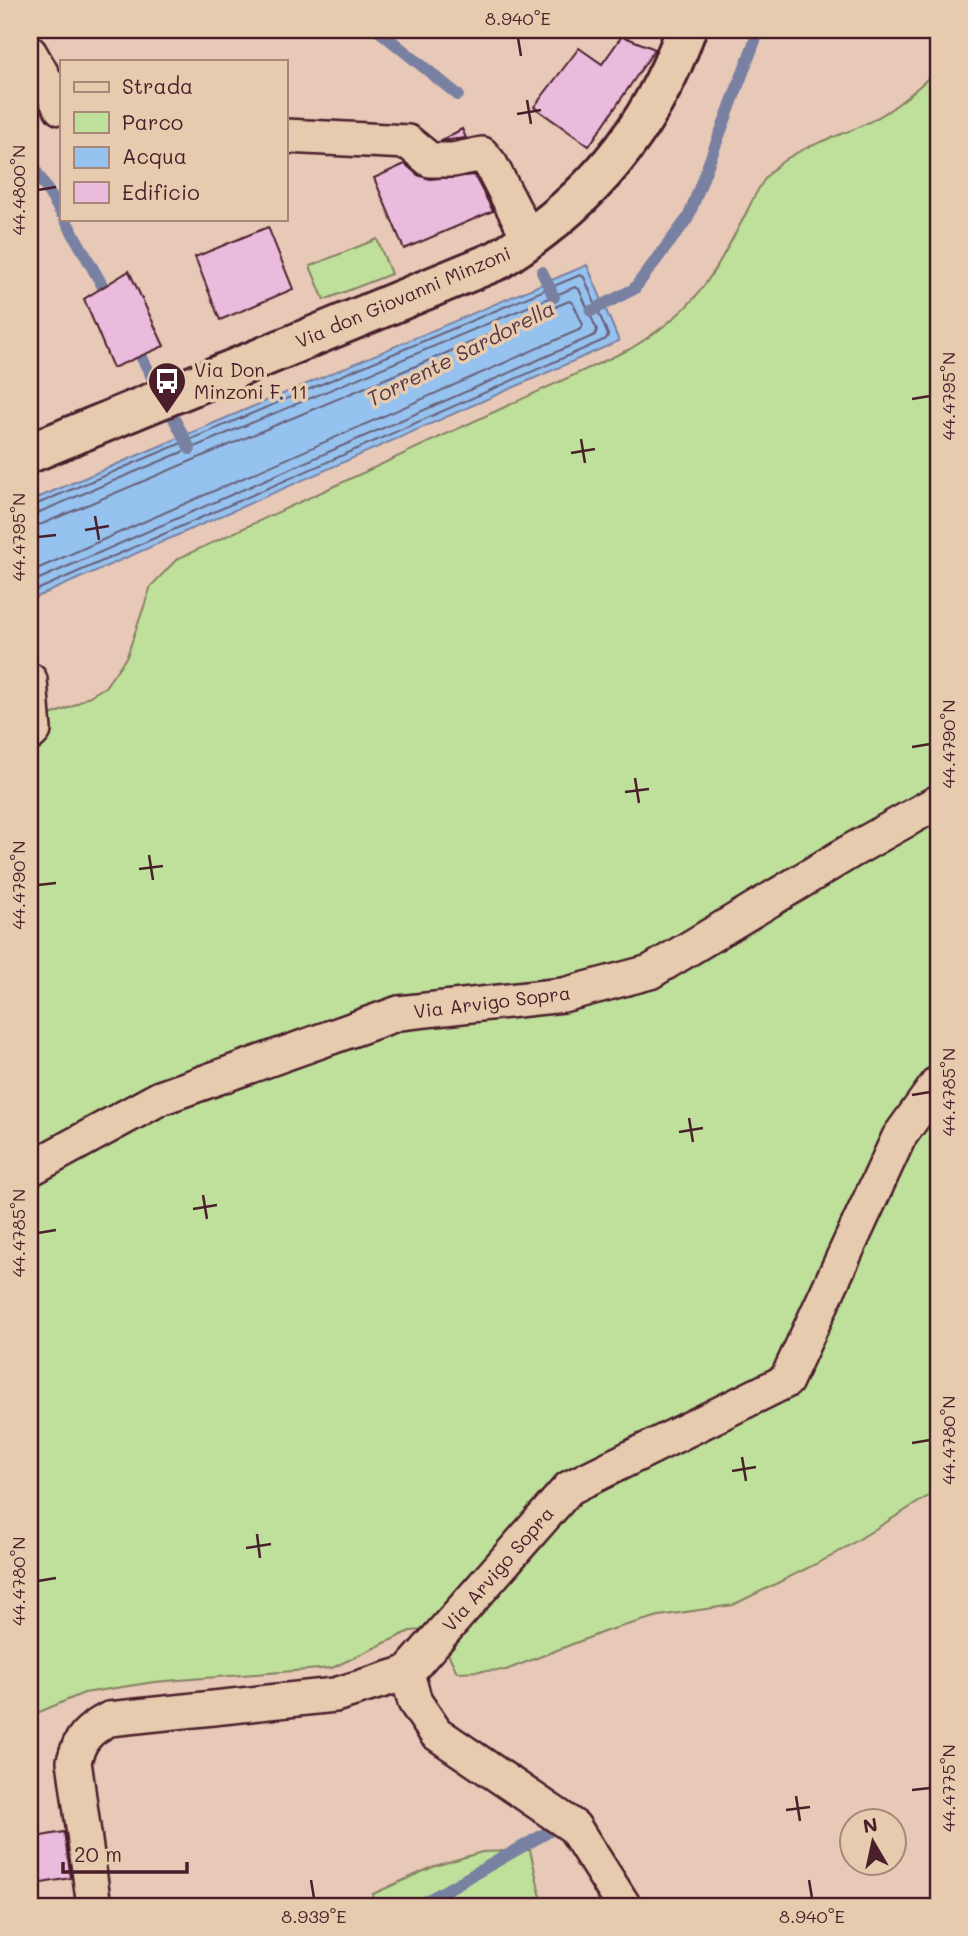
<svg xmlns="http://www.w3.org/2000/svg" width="968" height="1936" font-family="Mali,sans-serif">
  <rect width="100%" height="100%" fill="#e8c8b7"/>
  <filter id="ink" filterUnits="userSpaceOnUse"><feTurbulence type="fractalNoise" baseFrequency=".0143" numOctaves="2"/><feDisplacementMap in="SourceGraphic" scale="14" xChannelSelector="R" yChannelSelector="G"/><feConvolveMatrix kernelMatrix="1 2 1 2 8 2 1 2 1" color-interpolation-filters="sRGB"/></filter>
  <g filter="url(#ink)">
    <!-- green -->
    <g fill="#bee09a" stroke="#848062" stroke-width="2">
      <path d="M 938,69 L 938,1490 L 832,1556 L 733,1605 L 659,1616 L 606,1631 L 506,1670 L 457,1672 L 436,1629 L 410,1631 L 332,1668 L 154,1682 L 84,1693 L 30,1716 L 30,723 L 71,707 L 105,687 L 127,656 L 151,586 L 177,559 L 630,349 C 693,311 707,286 741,223 C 749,208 756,190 767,176 C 792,145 842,138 875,119 C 899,106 919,87 938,69 Z"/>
      <path d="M 377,239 L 391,274 L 324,300 L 310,266 Z"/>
      <path d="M 530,1850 L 543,1906 L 370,1906 L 373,1894 L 435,1866 L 482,1852 Z"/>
    </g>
    <!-- water -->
    <path fill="#96c2ef" stroke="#7881a1" stroke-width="2" d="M 587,265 L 619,341 L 30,600 L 30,501 Z"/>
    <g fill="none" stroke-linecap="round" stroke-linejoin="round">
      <!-- shore -->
      <g stroke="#686079" stroke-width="2">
        <path d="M 30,507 L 580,275 L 584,277 L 608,335 L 606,339 L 30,593"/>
        <path d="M 30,516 L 575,287 L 579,289 L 597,330 L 595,335 L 30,583"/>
        <path d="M 30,526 L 42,524 L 569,301 L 573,303 L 583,325 L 581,329 L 30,572"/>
      </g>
      <!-- stream -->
      <g stroke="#7881a1" stroke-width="12">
        <path d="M 378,30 L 458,95"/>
        <path d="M 30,161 L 61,213"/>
        <path d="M 65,219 L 111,301"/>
        <path d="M 542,272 L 554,297"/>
        <path d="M 591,311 L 634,289 L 688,218 L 759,30"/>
        <path d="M 133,341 L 190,449"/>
        <path d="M 418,1906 L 555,1828"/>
      </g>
    </g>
    <!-- building -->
    <g fill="#eabbdc" stroke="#4a1f2b" stroke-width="2">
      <path d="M 622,36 L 655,49 L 589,146 L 534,107 L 579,48 L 602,64 Z"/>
      <path d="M 462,129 L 466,138 L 440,141 Z"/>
      <path d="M 405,164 L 418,175 L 430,179 L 474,175 L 493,211 L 404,249 L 374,178 Z"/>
      <path d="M 268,227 L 293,289 L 220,320 L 195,257 Z"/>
      <path d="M 129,271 L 164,346 L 113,368 L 84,299 Z"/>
      <path d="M 64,1832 L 71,1878 L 30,1885 L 30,1838 Z"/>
    </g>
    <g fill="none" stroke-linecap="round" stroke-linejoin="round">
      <defs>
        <g id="minor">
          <path d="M 30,53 L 61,108"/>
          <path d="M 285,136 L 408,142 L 430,160 L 453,160 L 482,154 L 491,165 L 530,240"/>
          <path d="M 30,680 L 34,730 L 30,734"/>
          <path d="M 30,1169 L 160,1098 L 399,1013 L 563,995 L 650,972 L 851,851 L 938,802"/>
          <path d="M 407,1673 L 569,1488 L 786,1381 L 899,1137 L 938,1083"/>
          <path d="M 407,1673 L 415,1702 L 436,1733 L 574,1827 L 624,1906"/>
          <path d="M 94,1906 L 74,1761 C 80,1738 88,1730 109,1719 L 335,1695 L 407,1673"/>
        </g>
        <path id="secondary" d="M 30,453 L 498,260 C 588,203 650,132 686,30"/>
      </defs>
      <!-- minor casing -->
      <use href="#minor" stroke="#4a1f2b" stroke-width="38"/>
      <!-- secondary casing -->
      <use href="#secondary" stroke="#4a1f2b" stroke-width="44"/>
      <!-- minor -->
      <use href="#minor" stroke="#e7cbae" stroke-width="33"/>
      <!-- secondary -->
      <use href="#secondary" stroke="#e7cbae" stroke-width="38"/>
    </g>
  </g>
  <!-- ticks -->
  <path fill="none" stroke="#4a1f2b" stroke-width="2.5" d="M 518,38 L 521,56M 527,100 L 531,124M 517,114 L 541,110M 38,190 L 56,187M 912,399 L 930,396M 581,439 L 585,463M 571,453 L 595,449M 95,516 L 99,540M 85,530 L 109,526M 38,537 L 56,535M 912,747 L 930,744M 635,778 L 639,803M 625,792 L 649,789M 149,855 L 153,880M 139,869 L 163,866M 38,885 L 56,883M 912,1095 L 930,1092M 689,1118 L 693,1142M 679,1132 L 703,1128M 203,1195 L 207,1219M 193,1209 L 217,1205M 38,1233 L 56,1230M 912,1443 L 930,1440M 742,1457 L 746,1481M 732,1471 L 756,1467M 257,1534 L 260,1558M 246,1548 L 271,1544M 38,1581 L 56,1578M 912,1790 L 930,1788M 796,1796 L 800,1821M 786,1810 L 810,1807M 311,1880 L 314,1898M 809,1880 L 812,1898"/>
  <!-- icons -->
  <defs>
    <symbol id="bus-pin" viewBox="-11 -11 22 30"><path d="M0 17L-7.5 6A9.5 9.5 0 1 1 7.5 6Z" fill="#4a1f2b" stroke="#e7cbae"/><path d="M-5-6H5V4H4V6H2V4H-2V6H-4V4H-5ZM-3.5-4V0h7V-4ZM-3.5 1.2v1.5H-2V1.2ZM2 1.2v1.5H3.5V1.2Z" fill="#fff"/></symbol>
  </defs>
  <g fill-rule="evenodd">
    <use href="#bus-pin" x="145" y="359" width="44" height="60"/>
  </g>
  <g text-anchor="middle" stroke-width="7" stroke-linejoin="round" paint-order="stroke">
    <!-- street labels -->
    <g font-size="19" fill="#4a1f2b" stroke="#e7cbae">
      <text transform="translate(403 297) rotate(-23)" y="7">Via don Giovanni Minzoni</text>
      <text transform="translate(492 1002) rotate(-7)" y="7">Via Arvigo Sopra</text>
      <text transform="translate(498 1569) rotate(-49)" y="7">Via Arvigo Sopra</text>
    </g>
    <!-- poi labels -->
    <g font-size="19" fill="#4a1f2b" stroke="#e7cbae" text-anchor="start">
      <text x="194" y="377">Via Don<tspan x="194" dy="22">Minzoni F. 11</tspan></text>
    </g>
    <!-- water labels -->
    <g font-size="21" font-style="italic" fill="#553748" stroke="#e7cbae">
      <text transform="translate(461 354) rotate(-27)" y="7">Torrente Sardorella</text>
    </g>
  </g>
  <!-- margin -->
  <rect width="968" height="1936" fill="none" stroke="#e7cbae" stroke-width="77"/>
  <!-- legend -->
  <rect x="60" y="60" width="228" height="161" fill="#e7cbae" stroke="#a8867a" stroke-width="2"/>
  <rect x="74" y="82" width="35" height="10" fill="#e7cbae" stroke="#a8867a" stroke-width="2"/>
  <text x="122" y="94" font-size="21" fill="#4a1f2b">Strada</text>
  <rect x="74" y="112" width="35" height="21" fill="#bee09a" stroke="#a8867a" stroke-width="2"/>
  <text x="122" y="130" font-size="21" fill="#4a1f2b">Parco</text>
  <rect x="74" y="147" width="35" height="21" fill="#96c2ef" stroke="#a8867a" stroke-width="2"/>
  <text x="122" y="164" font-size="21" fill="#4a1f2b">Acqua</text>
  <rect x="74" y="182" width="35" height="21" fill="#eabbdc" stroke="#a8867a" stroke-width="2"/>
  <text x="122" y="200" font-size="21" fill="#4a1f2b">Edificio</text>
  <!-- north arrow -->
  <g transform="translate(873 1842) rotate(351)"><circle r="33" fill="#e7cbae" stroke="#a8867a" stroke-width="2"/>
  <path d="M0-5L12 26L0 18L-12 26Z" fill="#4a1f2b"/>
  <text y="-10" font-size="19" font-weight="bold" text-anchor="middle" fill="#4a1f2b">N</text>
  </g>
  <!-- scale -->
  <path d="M63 1862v10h124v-10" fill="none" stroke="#4a1f2b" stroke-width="3.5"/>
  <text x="74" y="1862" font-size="21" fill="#4a1f2b" stroke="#e7cbae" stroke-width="5" paint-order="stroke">20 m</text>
  <rect x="38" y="38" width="892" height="1860" fill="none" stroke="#4a1f2b" stroke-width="2.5"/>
  <g font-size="18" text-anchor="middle" fill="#4a1f2b">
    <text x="518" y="25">8.940°E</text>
    <text transform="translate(19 190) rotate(-90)" y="6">44.4800°N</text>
    <text transform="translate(949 396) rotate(-90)" y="6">44.4795°N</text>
    <text transform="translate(19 537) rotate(-90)" y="6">44.4795°N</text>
    <text transform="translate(949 744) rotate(-90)" y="6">44.4790°N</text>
    <text transform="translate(19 885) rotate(-90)" y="6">44.4790°N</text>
    <text transform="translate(949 1092) rotate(-90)" y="6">44.4785°N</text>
    <text transform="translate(19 1233) rotate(-90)" y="6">44.4785°N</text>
    <text transform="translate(949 1440) rotate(-90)" y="6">44.4780°N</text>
    <text transform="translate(19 1581) rotate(-90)" y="6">44.4780°N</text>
    <text transform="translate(949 1788) rotate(-90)" y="6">44.4775°N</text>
    <text x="314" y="1923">8.939°E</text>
    <text x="812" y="1923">8.940°E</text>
  </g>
</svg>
